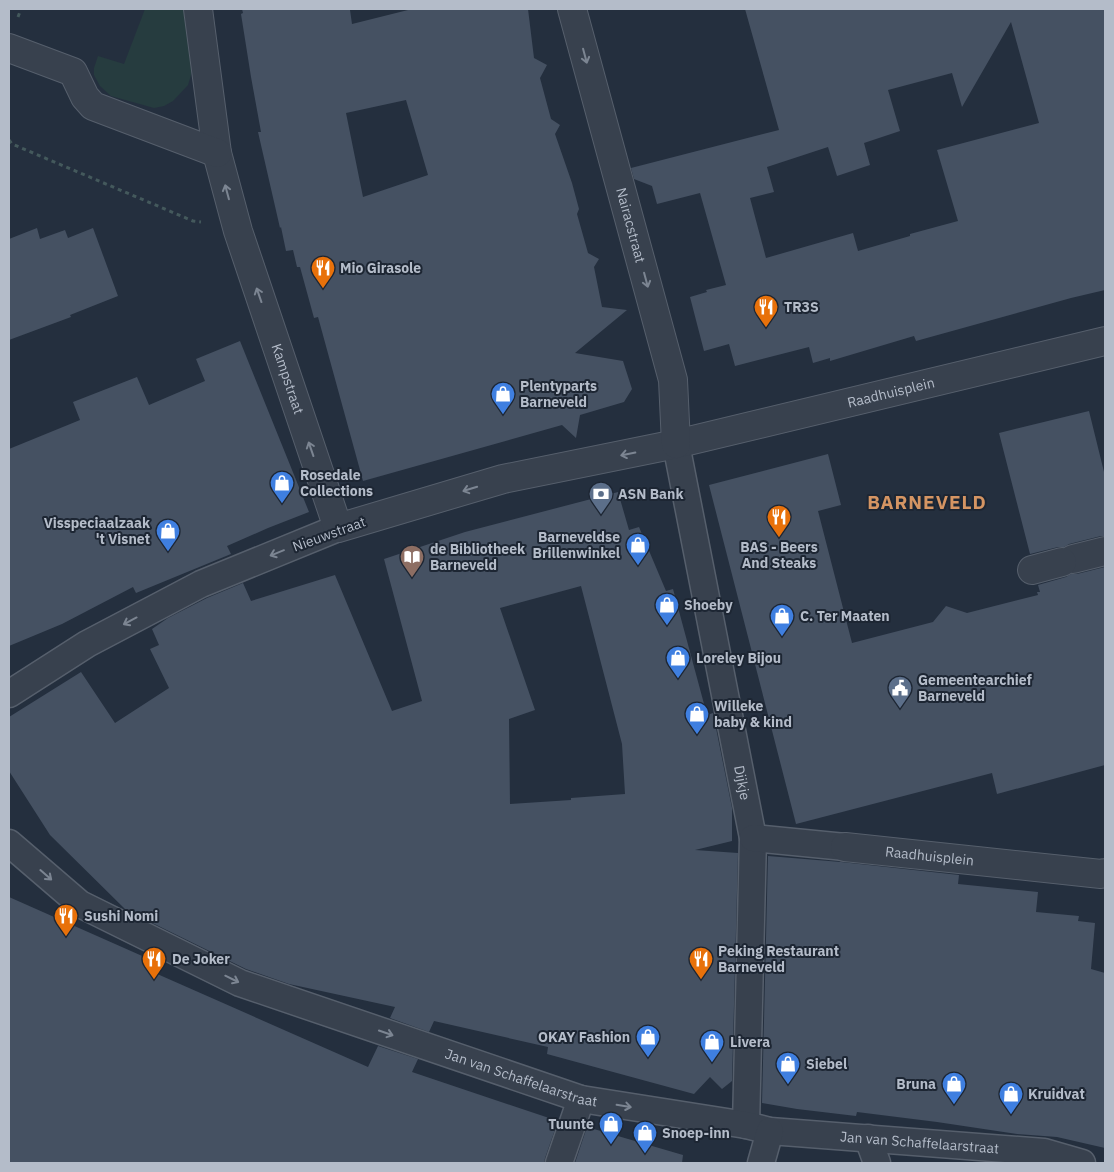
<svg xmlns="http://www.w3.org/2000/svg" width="1114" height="1172" font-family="'IBM Plex Sans',sans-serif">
  <rect width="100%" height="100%" fill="#242f3e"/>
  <!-- green -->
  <path fill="#263c3f" d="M 145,9 L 187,9 L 194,65 L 188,85 L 173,101 L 164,106 L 154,108 L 111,96 L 100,86 L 94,75 L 94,68 L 98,56 L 124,64 Z"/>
  <!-- building -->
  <g fill="#455162" fill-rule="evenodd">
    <path d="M 242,9 L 346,9 L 347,10 L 350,10 L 352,24 L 412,9 L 528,9 L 534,58 L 547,65 L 540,78 L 551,119 L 560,125 L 555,134 L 572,183 L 579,209 L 577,214 L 588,253 L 599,259 L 594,267 L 602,307 L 627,310 L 575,353 L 623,361 L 632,389 L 624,402 L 580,415 L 576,438 L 562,425 L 363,481 L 318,317 L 314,318 L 300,267 L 297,267 L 293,250 L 286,251 L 281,227 L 280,228 L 258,132 L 261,132 L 251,77 L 241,14 L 243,13 ZM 406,100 L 428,175 L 363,197 L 346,113 Z"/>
    <path d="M 745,9 L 1105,9 L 1105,290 L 1071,298 L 916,341 L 914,336 L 830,361 L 830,358 L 813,363 L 809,347 L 735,366 L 729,344 L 704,351 L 690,297 L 707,292 L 706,290 L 726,285 L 700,193 L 657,204 L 652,186 L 634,179 L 631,168 L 779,130 ZM 1011,22 L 1039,123 L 937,150 L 958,221 L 910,234 L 910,236 L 858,251 L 853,233 L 766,258 L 750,198 L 774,192 L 767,167 L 828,147 L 837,176 L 870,165 L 864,143 L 900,131 L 888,90 L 952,73 L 962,107 Z"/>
    <path d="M 37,228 L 40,239 L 65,230 L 68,238 L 93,228 L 118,296 L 70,315 L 71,317 L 9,340 L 9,239 Z"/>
    <path d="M 240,341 L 309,512 L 268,528 L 227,546 L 231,554 L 136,593 L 133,587 L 62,624 L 9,646 L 9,449 L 80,420 L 73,402 L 137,377 L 149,405 L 205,381 L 196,359 Z"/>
    <path d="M 1089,411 L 1105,476 L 1105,536 L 1101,536 L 1069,544 L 1064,547 L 1058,547 L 1030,554 L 999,433 Z"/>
    <path d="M 828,454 L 841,505 L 818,511 L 852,643 L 933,622 L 946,606 L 967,613 L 1038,595 L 1037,592 L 1040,592 L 1038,585 L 1066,577 L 1071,574 L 1077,574 L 1105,567 L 1105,765 L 997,794 L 992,773 L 796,824 L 709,485 Z"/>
    <path d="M 618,492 L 629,530 L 639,527 L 666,591 L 673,589 L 707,715 L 713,713 L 732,808 L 732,841 L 695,850 L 738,853 L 732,1081 L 722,1089 L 710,1077 L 694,1094 L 547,1054 L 548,1047 L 434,1021 L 429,1032 L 390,1018 L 395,1007 L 289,984 L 246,969 L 126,910 L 50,835 L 9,771 L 9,717 L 81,672 L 115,723 L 169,688 L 150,649 L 159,645 L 152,629 L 168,618 L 207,598 L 243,583 L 251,601 L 335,575 L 392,711 L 422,701 L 384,559 L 465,532 ZM 581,586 L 622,744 L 625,794 L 571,798 L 571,800 L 510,804 L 509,719 L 535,710 L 500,608 Z"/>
    <path d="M 768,856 L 841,862 L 959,875 L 958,884 L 1038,892 L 1036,912 L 1079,916 L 1078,921 L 1095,923 L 1091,969 L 1105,973 L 1105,1148 L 1057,1137 L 1017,1134 L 937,1122 L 857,1112 L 856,1116 L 797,1109 L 762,1103 Z"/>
    <path d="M 9,897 L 158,963 L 155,973 L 368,1067 L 378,1046 L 418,1059 L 412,1072 L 558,1121 L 545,1158 L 544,1163 L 9,1163 Z"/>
    <path d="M 587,1127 L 683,1155 L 682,1163 L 575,1163 Z"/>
  </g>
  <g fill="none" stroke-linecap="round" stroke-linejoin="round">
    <defs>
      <g id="pedestrian">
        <path id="s1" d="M 676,444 L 753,838 L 746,1125"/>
        <path d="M 9,694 L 87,644 L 201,584 L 338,528"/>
        <path d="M 753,838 L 845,847"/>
        <path id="s2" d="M 9,843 L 80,904 L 240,983 L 581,1099 L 746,1125 L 770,1131 L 1044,1152 L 1082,1163"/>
        <path d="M 868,1138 L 877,1163"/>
        <path d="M 559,1163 L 581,1099"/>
        <path d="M 761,1163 L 770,1131"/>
      </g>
      <g id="minor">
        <path id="s3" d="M 198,9 L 217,153 L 238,231 L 338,528 L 503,479 L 676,444 L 1105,341"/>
        <path id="s4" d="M 572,9 L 673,380 L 676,444"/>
        <path d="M 9,48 L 73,72 L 85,97 L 93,106 L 217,153"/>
        <path d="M 1073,559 L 1105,551"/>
        <path d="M 1032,570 L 1062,562"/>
        <path id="s5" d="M 845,847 L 1101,874 L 1105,873"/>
      </g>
    </defs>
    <!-- pedestrian casing -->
    <use href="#pedestrian" stroke="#565f6c" stroke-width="29"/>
    <!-- minor casing -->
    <use href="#minor" stroke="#565f6c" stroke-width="30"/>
    <!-- path -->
    <g stroke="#44595c" stroke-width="3" stroke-dasharray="4 4" stroke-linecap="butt">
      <path d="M 18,17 L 21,9"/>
      <path d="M 9,140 L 12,144 L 193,221 L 201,222"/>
    </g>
    <!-- pedestrian -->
    <use href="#pedestrian" stroke="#38414e" stroke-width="26"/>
    <!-- minor -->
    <use href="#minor" stroke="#38414e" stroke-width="28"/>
  </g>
  <!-- one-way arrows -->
  <defs><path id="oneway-shaft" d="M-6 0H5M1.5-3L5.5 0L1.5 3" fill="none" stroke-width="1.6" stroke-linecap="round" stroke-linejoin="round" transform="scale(1.25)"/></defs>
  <g stroke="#7c8592">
    <use href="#oneway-shaft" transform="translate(585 56) rotate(75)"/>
    <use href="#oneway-shaft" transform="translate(227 192) rotate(-105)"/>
    <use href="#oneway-shaft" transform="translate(646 280) rotate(75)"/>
    <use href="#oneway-shaft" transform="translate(259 295) rotate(-109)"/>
    <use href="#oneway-shaft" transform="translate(311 449) rotate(-109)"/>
    <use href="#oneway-shaft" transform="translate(628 454) rotate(169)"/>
    <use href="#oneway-shaft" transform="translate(470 489) rotate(163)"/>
    <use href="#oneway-shaft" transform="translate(277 553) rotate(158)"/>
    <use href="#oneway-shaft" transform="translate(130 621) rotate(152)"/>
    <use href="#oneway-shaft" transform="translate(46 875) rotate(41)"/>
    <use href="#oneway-shaft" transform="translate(232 979) rotate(26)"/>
    <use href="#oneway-shaft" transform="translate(386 1033) rotate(19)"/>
    <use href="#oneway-shaft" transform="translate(624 1106) rotate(9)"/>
  </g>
  <!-- icons -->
  <defs>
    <symbol id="restaurant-pin" viewBox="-11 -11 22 30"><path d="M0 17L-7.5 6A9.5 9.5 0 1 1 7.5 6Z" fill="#e8710a" stroke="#1d2633"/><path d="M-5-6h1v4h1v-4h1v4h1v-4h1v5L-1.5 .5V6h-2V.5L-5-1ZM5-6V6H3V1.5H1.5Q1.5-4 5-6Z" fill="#fff"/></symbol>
    <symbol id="shop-pin" viewBox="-11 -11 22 30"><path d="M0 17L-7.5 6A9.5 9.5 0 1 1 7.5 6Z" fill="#3f7fe0" stroke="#1d2633"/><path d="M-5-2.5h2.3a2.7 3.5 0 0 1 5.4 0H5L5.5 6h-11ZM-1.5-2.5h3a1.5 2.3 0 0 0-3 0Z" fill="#fff"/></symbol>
    <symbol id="bank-pin" viewBox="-11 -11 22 30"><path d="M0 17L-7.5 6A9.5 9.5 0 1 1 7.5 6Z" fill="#5c6f8a" stroke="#1d2633"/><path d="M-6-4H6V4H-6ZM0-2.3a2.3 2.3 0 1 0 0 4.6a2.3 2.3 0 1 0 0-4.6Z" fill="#fff"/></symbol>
    <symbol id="library-pin" viewBox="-11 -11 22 30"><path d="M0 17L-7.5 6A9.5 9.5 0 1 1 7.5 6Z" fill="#8d6e63" stroke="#1d2633"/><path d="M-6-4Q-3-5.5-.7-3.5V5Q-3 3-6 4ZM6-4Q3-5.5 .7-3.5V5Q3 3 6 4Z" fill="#fff"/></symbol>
    <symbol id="civic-pin" viewBox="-11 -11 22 30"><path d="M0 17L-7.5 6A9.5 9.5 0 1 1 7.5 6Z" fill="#5c6f8a" stroke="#1d2633"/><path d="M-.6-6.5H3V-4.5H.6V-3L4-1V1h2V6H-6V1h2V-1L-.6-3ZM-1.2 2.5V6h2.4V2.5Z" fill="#fff"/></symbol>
  </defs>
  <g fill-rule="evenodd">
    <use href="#restaurant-pin" x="309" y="254" width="28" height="38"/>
    <use href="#restaurant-pin" x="752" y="293" width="28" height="38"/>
    <use href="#shop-pin" x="489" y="380" width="28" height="38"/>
    <use href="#shop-pin" x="268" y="469" width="28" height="38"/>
    <use href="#bank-pin" x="587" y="480" width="28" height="38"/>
    <use href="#restaurant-pin" x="765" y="503" width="28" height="38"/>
    <use href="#shop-pin" x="154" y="517" width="28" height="38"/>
    <use href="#shop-pin" x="624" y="531" width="28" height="38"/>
    <use href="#library-pin" x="398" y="543" width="28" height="38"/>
    <use href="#shop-pin" x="653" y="591" width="28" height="38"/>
    <use href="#shop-pin" x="768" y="602" width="28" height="38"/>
    <use href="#shop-pin" x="664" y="644" width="28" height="38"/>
    <use href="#civic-pin" x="886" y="674" width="28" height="38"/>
    <use href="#shop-pin" x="683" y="700" width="28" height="38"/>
    <use href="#restaurant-pin" x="52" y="902" width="28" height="38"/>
    <use href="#restaurant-pin" x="140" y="945" width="28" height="38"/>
    <use href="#restaurant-pin" x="687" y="945" width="28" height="38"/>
    <use href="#shop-pin" x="634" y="1023" width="28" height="38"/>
    <use href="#shop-pin" x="698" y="1028" width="28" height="38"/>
    <use href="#shop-pin" x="774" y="1050" width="28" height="38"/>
    <use href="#shop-pin" x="940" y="1070" width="28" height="38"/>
    <use href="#shop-pin" x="997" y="1080" width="28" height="38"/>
    <use href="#shop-pin" x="597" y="1110" width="28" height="38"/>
    <use href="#shop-pin" x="631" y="1119" width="28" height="38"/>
  </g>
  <g text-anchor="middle" stroke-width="4" stroke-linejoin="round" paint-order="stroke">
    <!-- street labels -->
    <g font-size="14" fill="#b4bcc9" stroke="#1d2633">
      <text dy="5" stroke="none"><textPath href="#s4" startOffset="224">Nairacstraat</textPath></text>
      <text dy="5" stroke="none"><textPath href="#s3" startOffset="382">Kampstraat</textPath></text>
      <text dy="5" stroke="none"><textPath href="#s3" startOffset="1109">Raadhuisplein</textPath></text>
      <text transform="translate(329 534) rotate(-20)" y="5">Nieuwstraat</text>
      <text dy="5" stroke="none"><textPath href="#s1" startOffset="345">Dijkje</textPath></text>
      <text dy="5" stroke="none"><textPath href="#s5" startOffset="85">Raadhuisplein</textPath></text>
      <text dy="5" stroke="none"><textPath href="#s2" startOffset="569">Jan van Schaffelaarstraat</textPath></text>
      <text dy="5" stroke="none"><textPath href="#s2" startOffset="974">Jan van Schaffelaarstraat</textPath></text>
    </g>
    <!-- poi labels -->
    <g font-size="14" font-weight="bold" fill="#b4bcc9" stroke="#1d2633" text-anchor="start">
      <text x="340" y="273">Mio Girasole</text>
      <text x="784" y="312">TR3S</text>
      <text x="520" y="391">Plentyparts<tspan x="520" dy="16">Barneveld</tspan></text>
      <text x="300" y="480">Rosedale<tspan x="300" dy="16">Collections</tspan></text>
      <text x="618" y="499">ASN Bank</text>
      <text x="150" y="528" text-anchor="end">Visspeciaalzaak<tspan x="150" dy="16">'t Visnet</tspan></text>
      <text x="620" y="542" text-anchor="end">Barneveldse<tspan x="620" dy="16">Brillenwinkel</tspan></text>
      <text x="779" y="552" text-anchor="middle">BAS - Beers<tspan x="779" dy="16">And Steaks</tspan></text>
      <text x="430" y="554">de Bibliotheek<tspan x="430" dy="16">Barneveld</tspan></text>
      <text x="684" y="610">Shoeby</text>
      <text x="800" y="621">C. Ter Maaten</text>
      <text x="696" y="663">Loreley Bijou</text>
      <text x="918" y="685">Gemeentearchief<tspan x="918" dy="16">Barneveld</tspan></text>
      <text x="714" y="711">Willeke<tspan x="714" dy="16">baby &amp; kind</tspan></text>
      <text x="84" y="921">Sushi Nomi</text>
      <text x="718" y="956">Peking Restaurant<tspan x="718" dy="16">Barneveld</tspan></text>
      <text x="172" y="964">De Joker</text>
      <text x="630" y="1042" text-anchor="end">OKAY Fashion</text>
      <text x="730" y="1047">Livera</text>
      <text x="806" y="1069">Siebel</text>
      <text x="936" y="1089" text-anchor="end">Bruna</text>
      <text x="1028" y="1099">Kruidvat</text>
      <text x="594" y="1129" text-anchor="end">Tuunte</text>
      <text x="662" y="1138">Snoep-inn</text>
    </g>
    <!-- district labels -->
    <g font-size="19" font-weight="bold" letter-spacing="1" fill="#d59563" stroke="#1d2633">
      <text x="927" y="509">BARNEVELD</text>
    </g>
  </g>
  <!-- border -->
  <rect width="1114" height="1172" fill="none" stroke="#b4bcc9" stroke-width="20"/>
</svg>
